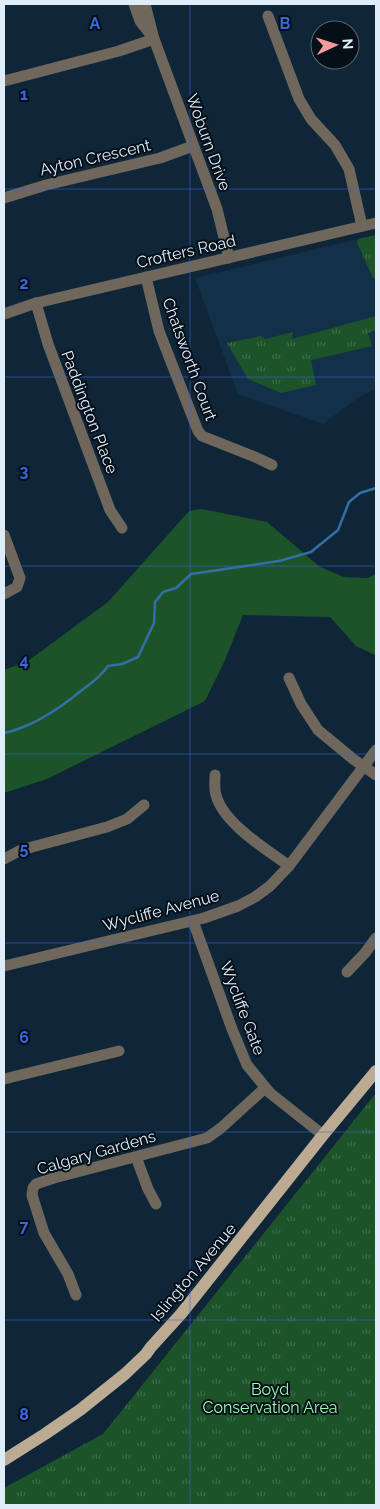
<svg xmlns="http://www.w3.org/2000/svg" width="380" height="1509" font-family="Raleway,sans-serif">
  <defs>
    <pattern id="park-tufts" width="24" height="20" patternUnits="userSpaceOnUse" patternTransform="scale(1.25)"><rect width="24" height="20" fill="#1d5329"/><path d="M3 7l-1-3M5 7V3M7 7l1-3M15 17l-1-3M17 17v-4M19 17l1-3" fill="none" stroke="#3d6c49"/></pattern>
  </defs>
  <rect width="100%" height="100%" fill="#0f2639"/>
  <!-- built -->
  <path fill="#123048" d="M 358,239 L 358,246 L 373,278 L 376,279 L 376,389 L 359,397 L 323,424 L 238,394 L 195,278 Z"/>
  <!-- grass -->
  <path fill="#1d5329" d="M 202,509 L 267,522 L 320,567 L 344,577 L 368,578 L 376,574 L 376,654 L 375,655 L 356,646 L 330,617 L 243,615 L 225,660 L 205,701 L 47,779 L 4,793 L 4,670 L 28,661 L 108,602 L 189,511 Z"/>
  <!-- park -->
  <g fill="url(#park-tufts)">
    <path d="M 376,235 L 376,279 L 373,278 L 357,243 L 358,239 Z"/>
    <path d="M 376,316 L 376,330 L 368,333 L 372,346 L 311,360 L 316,385 L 281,393 L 248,379 L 227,343 L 261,336 L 265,339 L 293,332 L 292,339 Z"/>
    <path d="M 376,1093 L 376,1505 L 4,1505 L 4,1488 L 103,1434 Z"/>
  </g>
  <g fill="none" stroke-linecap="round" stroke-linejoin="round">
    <!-- stream -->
    <path stroke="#336fa5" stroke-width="2.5" d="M 4,733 C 33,727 59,709 82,690 C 92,683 101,676 108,666 L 122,664 L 138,657 L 154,623 L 155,602 L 163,592 L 176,588 L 191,574 L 279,561 L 311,552 L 338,530 L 349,502 L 360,493 L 376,488"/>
    <!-- minor -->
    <g stroke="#70675c" stroke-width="11">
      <path d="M 134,4 L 140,21 L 151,35"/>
      <path d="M 145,4 L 154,39 L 217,209 L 229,258"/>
      <path d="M 268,16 L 299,99 L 311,119 L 335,145 L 349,169 L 362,226"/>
      <path d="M 4,81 L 119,51 L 154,39"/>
      <path d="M 4,198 L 46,185 L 160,158 L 193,146"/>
      <path d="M 146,277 L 159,331 L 198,431 L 202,436 L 255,457 L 272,465"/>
      <path d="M 36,303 L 48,344 L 110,510 L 122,528"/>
      <path d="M 4,314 L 36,303 L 376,223"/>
      <path d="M 4,535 L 20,578 L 17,587 L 4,594"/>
      <path d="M 289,678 L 301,704 L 318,730 L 353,759 L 376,775"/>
      <path d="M 215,775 C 215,781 214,789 216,795 C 223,823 266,849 289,866"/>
      <path d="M 4,859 L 19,851 L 32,847 L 107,827 L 127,819 L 144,805"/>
      <path d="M 193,921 L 232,1029 L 247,1065 L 270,1093 L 323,1135"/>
      <path d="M 4,966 L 204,918 L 238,906 L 255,897 L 270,886 L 289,866 L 376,750"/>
      <path d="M 347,972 L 365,953 L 376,938"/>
      <path d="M 4,1079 L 119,1051"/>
      <path d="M 136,1157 L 148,1189 L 156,1204"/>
      <path d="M 76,1295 L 68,1274 L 44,1233 L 32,1195 L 33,1188 L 36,1184 L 54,1178 L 207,1138 L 221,1128 L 265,1088"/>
    </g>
    <!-- major -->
    <path stroke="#bdaa92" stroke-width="12" d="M 4,1460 L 45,1434 L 80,1410 L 125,1374 L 146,1354 L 151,1347 L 181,1314 L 323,1135 L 376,1071"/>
  </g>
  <!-- grid -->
  <path fill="none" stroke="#3a66dd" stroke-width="1" stroke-opacity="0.55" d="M 190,4 L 190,1505M 4,189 L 376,189M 4,377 L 376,377M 4,566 L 376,566M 4,754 L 376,754M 4,943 L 376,943M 4,1132 L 376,1132M 4,1320 L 376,1320"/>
  <g text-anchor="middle" stroke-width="4" stroke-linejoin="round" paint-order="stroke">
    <!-- street labels -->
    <g font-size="16" fill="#dfedfa" stroke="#050f17">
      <text transform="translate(209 142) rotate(70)" y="6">Woburn Drive</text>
      <text transform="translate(95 157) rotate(-13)" y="6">Ayton Crescent</text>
      <text transform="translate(186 251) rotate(-13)" y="6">Crofters Road</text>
      <text transform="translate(190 359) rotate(70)" y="6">Chatsworth Court</text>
      <text transform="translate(90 412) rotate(69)" y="6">Paddington Place</text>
      <text transform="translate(161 910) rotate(-15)" y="6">Wycliffe Avenue</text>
      <text transform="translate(243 1008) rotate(69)" y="6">Wycliffe Gate</text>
      <text transform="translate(96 1152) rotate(-16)" y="6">Calgary Gardens</text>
      <text transform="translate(193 1272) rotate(-50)" y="6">Islington Avenue</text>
    </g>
    <!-- park labels -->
    <g font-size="16" fill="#9ef8ac" stroke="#050f17">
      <text x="270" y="1395">Boyd<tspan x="270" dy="18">Conservation Area</tspan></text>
    </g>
  </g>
  <g font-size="16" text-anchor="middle" font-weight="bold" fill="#3a66dd" stroke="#050f17" stroke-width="4" stroke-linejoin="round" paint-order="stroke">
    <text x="95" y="29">A</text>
    <text x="285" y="29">B</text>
    <text x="24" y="100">1</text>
    <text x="24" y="289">2</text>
    <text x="24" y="477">3</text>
    <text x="24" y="666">4</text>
    <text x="24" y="854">5</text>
    <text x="24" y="1043">6</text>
    <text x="24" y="1232">7</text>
    <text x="24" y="1420">8</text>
  </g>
  <!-- border -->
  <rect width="380" height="1509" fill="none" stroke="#dfedfa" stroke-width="10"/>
  <!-- north arrow -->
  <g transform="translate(335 45) rotate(86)"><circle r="24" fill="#050f17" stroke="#5c6872"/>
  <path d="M0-4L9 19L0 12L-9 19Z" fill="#f59b9d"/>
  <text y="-8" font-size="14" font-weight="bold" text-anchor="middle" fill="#dfedfa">N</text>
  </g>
</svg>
